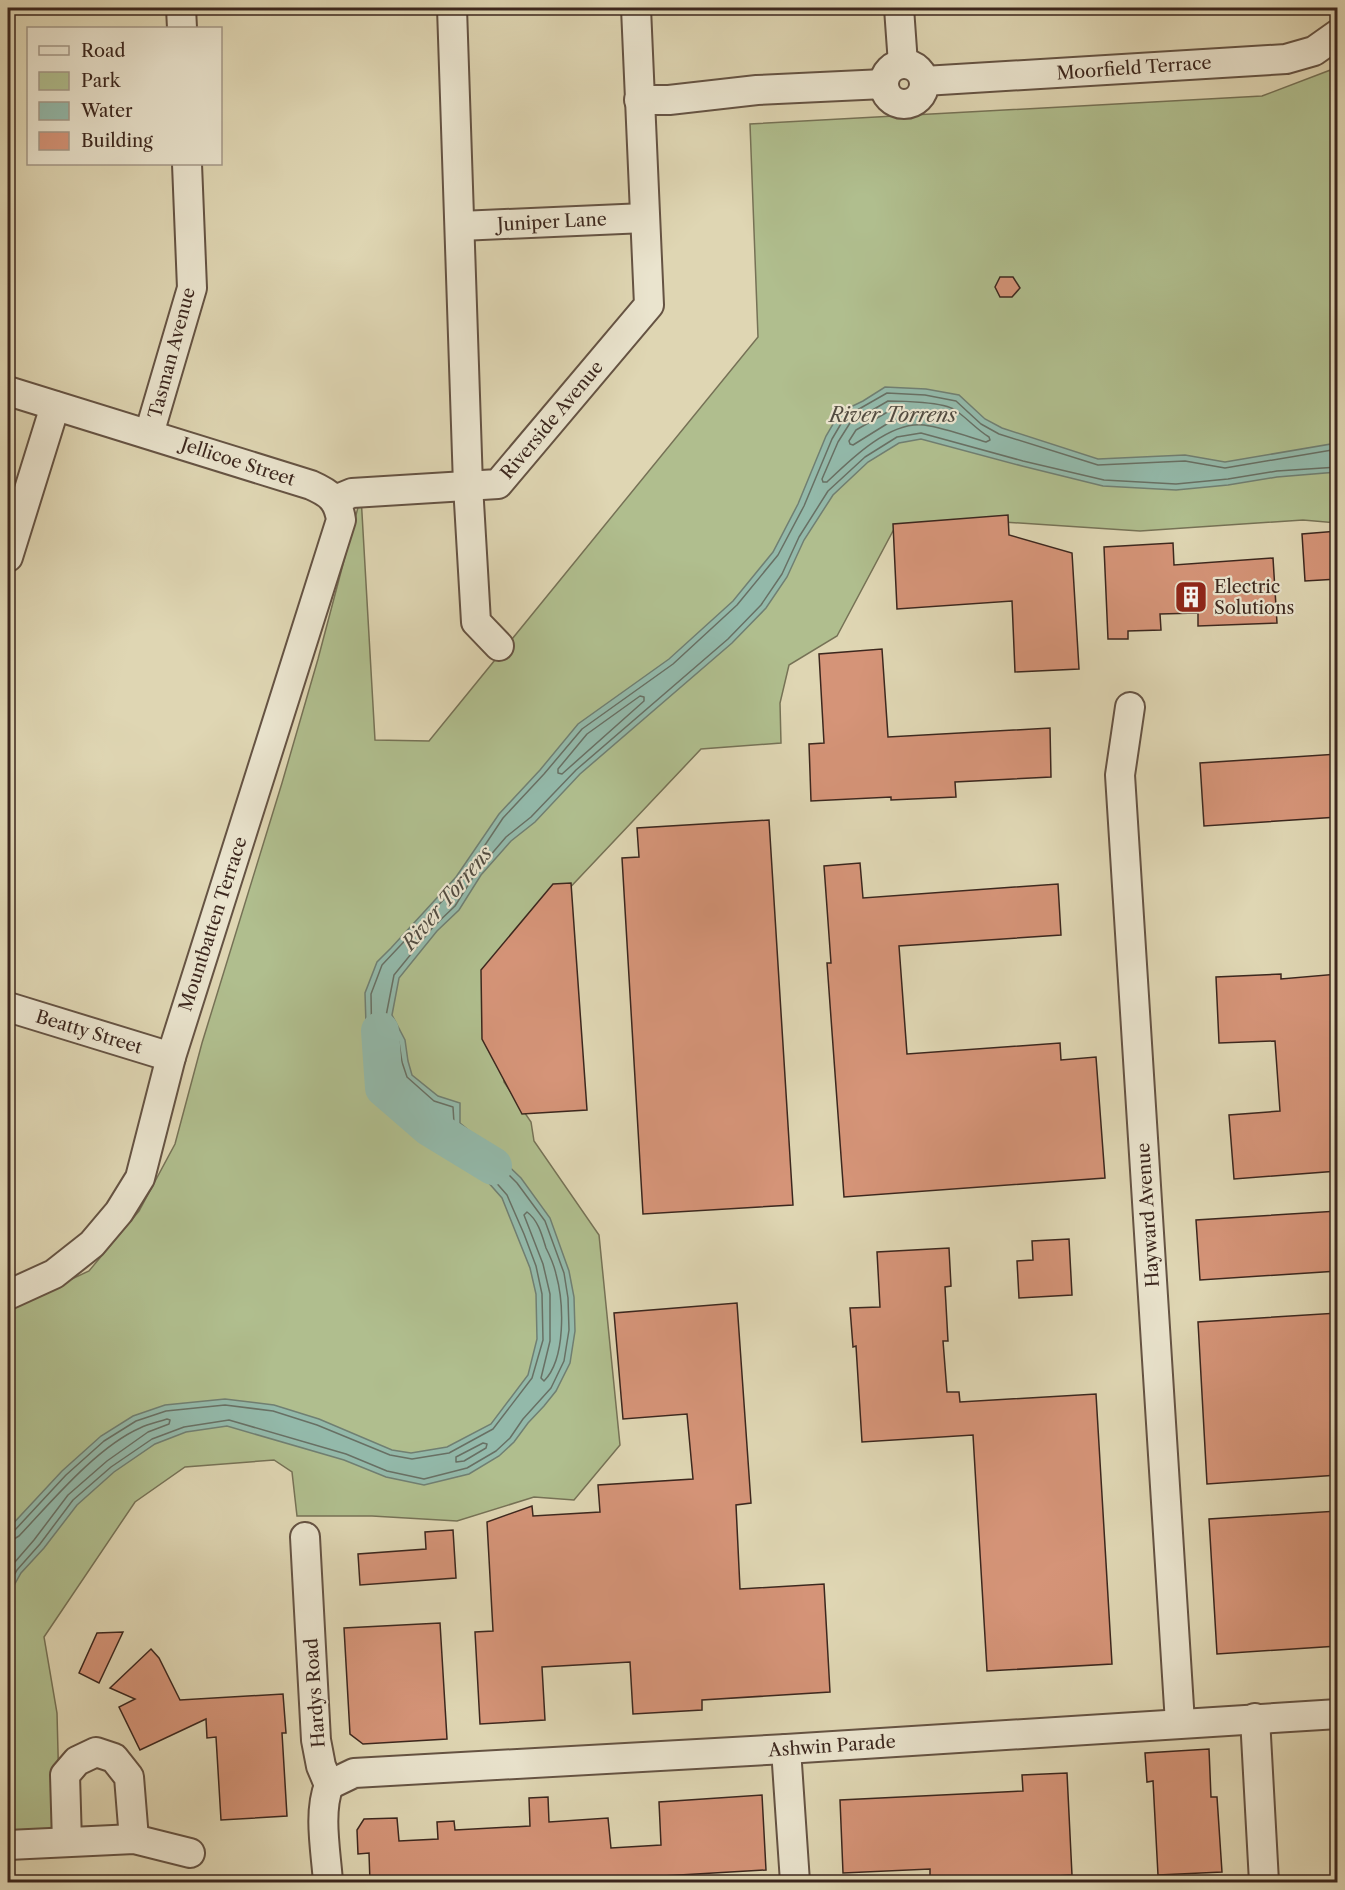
<svg xmlns="http://www.w3.org/2000/svg" width="1345" height="1890" font-family="'Libre Caslon Text',serif">
  <rect width="100%" height="100%" fill="#dfd6b3"/>
  <filter id="stains"><feTurbulence type="fractalNoise" baseFrequency=".00333" numOctaves="4"/><feColorMatrix values="0 0 0 0 .2 0 0 0 0 .09 0 0 0 0 .02 0 0 0 .5 -.17"/></filter>
  <radialGradient id="worn" r=".72"><stop offset=".6" stop-color="#630" stop-opacity="0"/><stop offset="1" stop-color="#630" stop-opacity=".3"/></radialGradient>
  <!-- green -->
  <path fill="#b0be8e" stroke="#767256" stroke-width="1.5" d="M 1337,65 L 1337,523 L 1303,520 L 1140,531 L 988,521 L 893,531 L 837,636 L 789,665 L 780,703 L 781,743 L 701,749 L 493,969 L 504,1082 L 531,1122 L 534,1141 L 599,1235 L 620,1445 L 574,1500 L 534,1497 L 457,1521 L 372,1516 L 297,1516 L 292,1472 L 274,1460 L 185,1467 L 135,1502 L 44,1637 L 57,1713 L 60,1829 L 8,1830 L 8,1309 L 89,1271 L 139,1211 L 175,1144 L 202,1043 L 282,783 L 318,659 L 361,496 L 375,740 L 429,741 L 758,337 L 750,124 L 1262,96 L 1333,69 Z"/>
  <!-- water -->
  <path fill="#93b9aa" stroke="#707f72" stroke-width="1.5" d="M 885,387 L 926,389 L 959,395 L 985,419 L 1002,428 L 1098,459 L 1185,455 L 1225,462 L 1337,443 L 1337,472 L 1277,477 L 1228,485 L 1176,490 L 1103,486 L 1022,466 L 921,439 L 899,443 L 868,462 L 833,495 L 804,540 L 787,577 L 766,608 L 732,643 L 580,774 L 535,822 L 511,841 L 481,875 L 459,910 L 437,931 L 399,978 L 392,1015 L 405,1040 L 408,1061 L 412,1075 L 438,1096 L 460,1103 L 460,1123 L 490,1148 L 521,1178 L 550,1218 L 569,1271 L 574,1297 L 575,1331 L 570,1363 L 556,1391 L 544,1406 L 528,1423 L 514,1442 L 499,1456 L 469,1474 L 424,1485 L 386,1477 L 344,1460 L 227,1426 L 186,1432 L 155,1444 L 114,1472 L 77,1505 L 44,1548 L 21,1573 L 8,1596 L 8,1529 L 62,1471 L 101,1436 L 133,1416 L 165,1405 L 225,1399 L 274,1405 L 319,1419 L 392,1450 L 411,1453 L 447,1447 L 491,1424 L 528,1375 L 537,1339 L 536,1294 L 530,1268 L 502,1198 L 440,1128 L 377,1078 L 367,1057 L 365,993 L 377,962 L 391,948 L 456,877 L 499,814 L 540,770 L 578,724 L 669,659 L 733,601 L 773,552 L 798,504 L 826,436 L 840,412 L 863,401 Z"/>
  <g fill="none" stroke-linecap="round" stroke-linejoin="round">
    <!-- shore -->
    <g stroke="#687064" stroke-width="1.5">
      <path d="M 888,401 C 902,401 944,402 955,410 C 967,418 976,429 989,437 L 990,440 L 986,442 C 966,436 945,428 924,425 C 889,421 850,460 827,482 L 823,482 L 822,479 L 838,442 L 850,423 Z"/>
      <path d="M 891,410 L 915,411 L 917,415 L 915,417 L 890,422 L 853,445 L 850,444 L 849,441 L 856,430 Z"/>
      <path d="M 640,696 L 644,697 L 644,701 L 562,774 L 558,773 L 558,769 L 587,734 Z"/>
      <path d="M 382,1030 C 394,1039 392,1055 396,1069 L 394,1072 C 379,1066 380,1046 379,1032 Z"/>
      <path d="M 527,1212 C 538,1220 542,1235 546,1248 C 550,1256 554,1265 556,1274 C 564,1303 566,1359 544,1381 L 541,1378 L 550,1341 L 550,1294 L 543,1264 L 524,1215 Z"/>
      <path d="M 483,1443 L 487,1444 L 486,1448 L 464,1461 L 456,1462 L 456,1457 Z"/>
      <path d="M 8,1533 L 14,1531 L 66,1475 L 104,1441 L 136,1421 L 166,1411 L 225,1405 L 273,1411 L 317,1425 L 390,1455 L 412,1459 L 449,1453 L 493,1429 L 532,1378 L 543,1340 L 542,1294 L 536,1266 L 524,1234 L 507,1195 L 472,1155 L 444,1124 L 382,1074 L 372,1055 L 371,994 L 382,965 L 461,881 L 503,818 L 544,774 L 582,729 L 673,664 L 737,605 L 778,555 L 804,506 L 832,439 L 845,417 L 887,393 L 925,395 L 956,401 L 981,424 L 999,434 L 1098,465 L 1185,461 L 1225,468 L 1338,449"/>
      <path d="M 8,1540 L 14,1539 L 19,1536 C 52,1501 97,1447 140,1428 C 148,1424 158,1422 167,1419 L 170,1420 L 169,1424 L 148,1432 L 107,1461 L 68,1495 L 34,1540 L 8,1570"/>
      <path d="M 8,1585 L 17,1570 L 40,1544 L 73,1500 L 111,1467 L 152,1439 L 184,1427 L 229,1420 L 346,1454 L 387,1471 L 424,1479 L 467,1468 L 496,1451 L 510,1438 L 523,1419 L 551,1388 L 564,1361 L 569,1330 L 568,1298 L 564,1273 L 545,1221 L 517,1183 L 487,1153 L 456,1127 L 454,1123 L 453,1107 L 434,1101 L 407,1077 L 402,1062 L 399,1042 L 386,1016 L 394,975 L 433,927 L 455,906 L 477,871 L 506,837 L 531,817 L 576,770 L 728,639 L 761,605 L 782,574 L 799,537 L 828,491 L 865,457 L 897,437 L 921,433 L 1023,461 L 1104,480 L 1176,484 L 1228,479 L 1277,471 L 1338,467"/>
    </g>
    <!-- river -->
    <path stroke="#93b9aa" stroke-width="38" d="M 380,1031 L 384,1088 L 429,1127 L 493,1166"/>
  </g>
  <!-- building -->
  <g fill="#d59478" stroke="#3c271e" stroke-width="1.5">
    <path d="M 1000,277 L 1013,277 L 1020,288 L 1012,297 L 1000,297 L 995,287 Z"/>
    <path d="M 1008,515 L 1009,535 L 1072,553 L 1079,669 L 1015,672 L 1012,601 L 897,609 L 893,524 Z"/>
    <path d="M 1338,531 L 1338,579 L 1305,581 L 1302,534 Z"/>
    <path d="M 1173,543 L 1174,565 L 1273,558 L 1277,623 L 1198,626 L 1198,613 L 1160,614 L 1161,630 L 1128,631 L 1128,639 L 1108,639 L 1104,547 Z"/>
    <path d="M 882,649 L 888,737 L 1050,728 L 1051,777 L 955,782 L 956,797 L 891,800 L 891,797 L 811,801 L 809,744 L 824,743 L 819,654 Z"/>
    <path d="M 1338,754 L 1338,817 L 1204,826 L 1200,763 Z"/>
    <path d="M 769,820 L 793,1205 L 643,1214 L 622,858 L 639,857 L 637,828 Z"/>
    <path d="M 860,863 L 863,898 L 1058,884 L 1061,935 L 899,946 L 907,1054 L 1060,1043 L 1061,1060 L 1096,1057 L 1105,1178 L 844,1197 L 827,963 L 831,963 L 824,866 Z"/>
    <path d="M 571,883 L 587,1110 L 522,1114 L 482,1039 L 481,970 L 553,884 Z"/>
    <path d="M 1281,974 L 1281,979 L 1338,974 L 1338,1171 L 1234,1179 L 1229,1115 L 1280,1111 L 1275,1041 L 1219,1043 L 1216,977 Z"/>
    <path d="M 1338,1211 L 1338,1271 L 1200,1280 L 1196,1220 Z"/>
    <path d="M 1069,1239 L 1072,1295 L 1019,1298 L 1017,1261 L 1033,1260 L 1032,1241 Z"/>
    <path d="M 949,1248 L 951,1286 L 945,1287 L 948,1341 L 943,1341 L 947,1392 L 959,1392 L 960,1402 L 1096,1394 L 1112,1664 L 987,1671 L 973,1435 L 862,1442 L 856,1346 L 853,1347 L 850,1308 L 880,1307 L 877,1252 Z"/>
    <path d="M 737,1303 L 751,1503 L 736,1505 L 740,1589 L 824,1584 L 830,1692 L 702,1700 L 702,1710 L 633,1714 L 630,1662 L 542,1667 L 545,1720 L 480,1724 L 475,1632 L 493,1631 L 487,1522 L 532,1506 L 533,1516 L 600,1512 L 598,1485 L 693,1479 L 687,1414 L 623,1419 L 614,1313 Z"/>
    <path d="M 1338,1313 L 1338,1475 L 1207,1484 L 1198,1322 Z"/>
    <path d="M 1338,1511 L 1338,1646 L 1217,1654 L 1209,1519 Z"/>
    <path d="M 453,1530 L 456,1578 L 360,1585 L 358,1554 L 426,1549 L 425,1532 Z"/>
    <path d="M 440,1623 L 447,1739 L 363,1744 L 350,1734 L 344,1628 Z"/>
    <path d="M 123,1632 L 99,1683 L 79,1673 L 97,1633 Z"/>
    <path d="M 151,1649 L 159,1658 L 180,1700 L 283,1694 L 286,1733 L 282,1733 L 287,1816 L 221,1820 L 216,1737 L 207,1738 L 206,1719 L 140,1750 L 119,1707 L 135,1699 L 110,1688 Z"/>
    <path d="M 1209,1749 L 1211,1797 L 1217,1797 L 1222,1872 L 1158,1875 L 1153,1781 L 1147,1782 L 1145,1753 Z"/>
    <path d="M 1067,1773 L 1072,1875 L 1026,1878 L 1026,1882 L 930,1882 L 930,1869 L 843,1873 L 840,1800 L 1023,1791 L 1022,1775 Z"/>
    <path d="M 762,1795 L 766,1870 L 663,1876 L 663,1882 L 370,1882 L 369,1853 L 358,1854 L 357,1830 L 364,1819 L 397,1818 L 399,1841 L 438,1839 L 437,1822 L 454,1821 L 455,1830 L 530,1826 L 529,1798 L 548,1797 L 549,1822 L 608,1818 L 611,1848 L 661,1845 L 659,1802 Z"/>
  </g>
  <g fill="none" stroke-linecap="round" stroke-linejoin="round">
    <defs>
      <g id="minor">
        <path d="M 181,8 L 182,28"/>
        <path d="M 452,8 L 468,485 L 476,622 L 499,646"/>
        <path d="M 899,8 L 903,64"/>
        <circle cx="904" cy="84" r="20"/>
        <path d="M 924,81 L 1286,59 L 1314,51 L 1338,34"/>
        <path d="M 639,100 L 669,100 L 757,90 L 884,84"/>
        <path d="M 460,226 L 645,218"/>
        <path d="M 8,391 L 311,485 C 329,493 338,499 341,520 L 171,1057 L 140,1178 L 119,1212 L 92,1244 L 54,1274 L 8,1295"/>
        <path d="M 149,434 L 192,288 L 187,164"/>
        <path d="M 335,500 L 352,493 L 498,484 L 649,305 L 636,8"/>
        <path d="M 8,557 L 55,406"/>
        <path d="M 1130,707 L 1120,775 L 1180,1723"/>
        <path d="M 8,1007 L 171,1057"/>
        <path d="M 305,1537 L 316,1740 L 321,1766 L 329,1785 C 318,1813 326,1852 328,1882"/>
        <path d="M 1255,1718 L 1264,1882"/>
        <path d="M 786,1749 L 795,1882"/>
        <path d="M 329,1785 L 354,1773 L 786,1749 L 1338,1714"/>
        <path d="M 67,1842 L 65,1775 L 77,1761 L 96,1752 L 114,1758 L 129,1777 L 134,1839"/>
        <path d="M 8,1845 L 134,1839 L 190,1853"/>
      </g>
    </defs>
    <!-- minor casing -->
    <use href="#minor" stroke="#655343" stroke-width="32"/>
    <!-- minor -->
    <use href="#minor" stroke="#eae4ce" stroke-width="28"/>
  </g>
  <!-- icons -->
  <defs>
    <symbol id="building-square" viewBox="-11 -11 22 22"><rect x="-9" y="-9" width="18" height="18" rx="4" fill="#8f2418" stroke="#eae4ce"/><path d="M-4-6H4V6H1V3H-1V6H-4ZM-2.5-4.3h1.7v1.8h-1.7ZM.8-4.3h1.7v1.8H.8ZM-2.5-1h1.7V.8h-1.7ZM.8-1h1.7V.8H.8Z" fill="#fff"/></symbol>
  </defs>
  <g fill-rule="evenodd">
    <use href="#building-square" x="1172" y="578" width="38" height="38"/>
  </g>
  <g text-anchor="middle" stroke-width="4.5" stroke-linejoin="round" paint-order="stroke">
    <!-- street labels -->
    <g font-size="18" fill="#3c271e" stroke="#eae4ce">
      <text transform="translate(1134 68) rotate(-4)" y="6">Moorfield Terrace</text>
      <text transform="translate(552 222) rotate(-3)" y="6">Juniper Lane</text>
      <text transform="translate(172 353) rotate(-75)" y="6">Tasman Avenue</text>
      <text transform="translate(552 420) rotate(-50)" y="6">Riverside Avenue</text>
      <text transform="translate(238 462) rotate(18)" y="6">Jellicoe Street</text>
      <text transform="translate(213 924) rotate(-72)" y="6">Mountbatten Terrace</text>
      <text transform="translate(89 1032) rotate(17)" y="6">Beatty Street</text>
      <text transform="translate(1148 1215) rotate(-94)" y="6">Hayward Avenue</text>
      <text transform="translate(315 1693) rotate(-94)" y="6">Hardys Road</text>
      <text transform="translate(832 1746) rotate(-4)" y="6">Ashwin Parade</text>
    </g>
    <!-- poi labels -->
    <g font-size="18" fill="#3c271e" stroke="#eae4ce" text-anchor="start">
      <text x="1214" y="593">Electric<tspan x="1214" dy="21">Solutions</tspan></text>
    </g>
    <!-- water labels -->
    <g font-size="20" font-style="italic" fill="#524c41" stroke="#eae4ce">
      <text x="893" y="422">River Torrens</text>
      <text transform="translate(447 898) rotate(-50)" y="7">River Torrens</text>
    </g>
  </g>
  <!-- margin -->
  <rect width="1345" height="1890" fill="none" stroke="#dfd6b3" stroke-width="30"/>
  <rect x="9" y="9" width="1327" height="1872" fill="none" stroke="#3c271e" stroke-width="3"/>
  <rect x="15" y="15" width="1315" height="1860" fill="none" stroke="#3c271e" stroke-width="1.5"/>
  <!-- legend -->
  <rect x="27" y="27" width="195" height="138" fill="#eae4ce" stroke="#a49888" stroke-width="1.5"/>
  <rect x="39" y="46" width="30" height="9" fill="#eae4ce" stroke="#a49888" stroke-width="1.5"/>
  <text x="81" y="57" font-size="18" fill="#3c271e">Road</text>
  <rect x="39" y="72" width="30" height="18" fill="#b0be8e" stroke="#a49888" stroke-width="1.5"/>
  <text x="81" y="87" font-size="18" fill="#3c271e">Park</text>
  <rect x="39" y="102" width="30" height="18" fill="#93b9aa" stroke="#a49888" stroke-width="1.5"/>
  <text x="81" y="117" font-size="18" fill="#3c271e">Water</text>
  <rect x="39" y="132" width="30" height="18" fill="#d59478" stroke="#a49888" stroke-width="1.5"/>
  <text x="81" y="147" font-size="18" fill="#3c271e">Building</text>
  <rect width="100%" height="100%" filter="url(#stains)"/>
  <rect width="100%" height="100%" fill="url(#worn)"/>
</svg>
